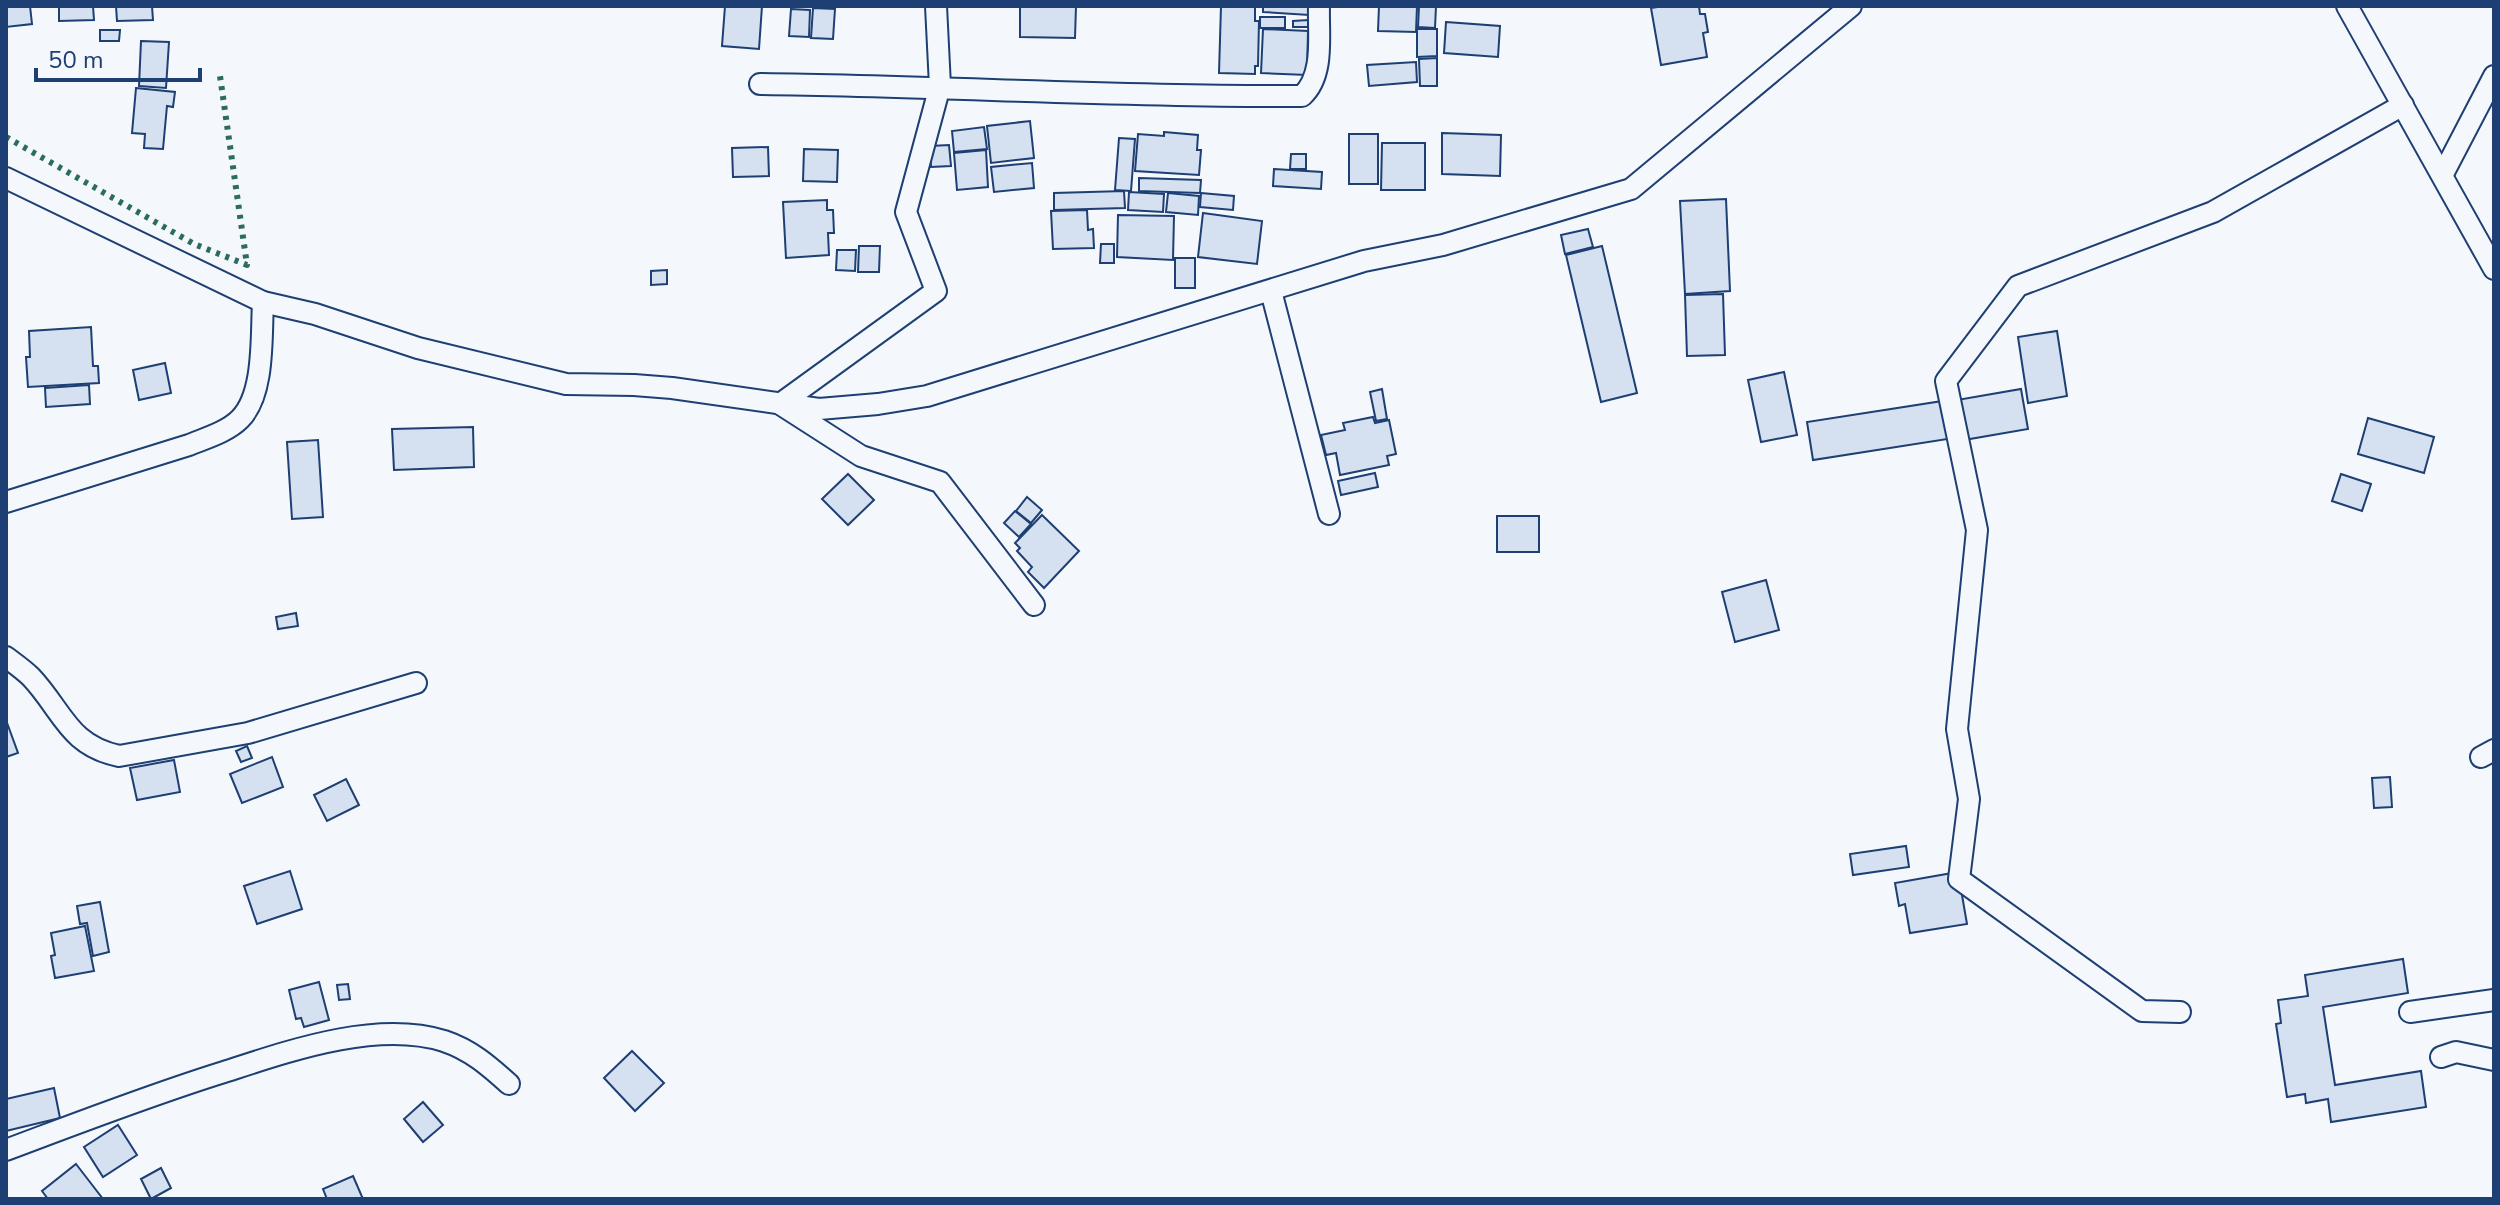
<svg xmlns="http://www.w3.org/2000/svg" width="2500" height="1205" font-family="'Nunito Sans',sans-serif">
  <rect width="100%" height="100%" fill="#f4f7fb"/>
  <!-- building -->
  <g fill="#d5e0f0" stroke="#1d3f73" stroke-width="2">
    <path d="M 6,6 L 30,6 L 32,24 L 6,27 Z"/>
    <path d="M 59,6 L 93,6 L 94,20 L 59,21 Z"/>
    <path d="M 116,6 L 152,6 L 153,20 L 117,21 Z"/>
    <path d="M 725,6 L 762,6 L 759,49 L 722,46 Z"/>
    <path d="M 1020,6 L 1076,6 L 1075,38 L 1020,37 Z"/>
    <path d="M 1221,6 L 1255,6 L 1255,21 L 1259,21 L 1258,66 L 1255,66 L 1255,74 L 1219,73 Z"/>
    <path d="M 1263,6 L 1326,6 L 1325,16 L 1263,12 Z"/>
    <path d="M 1379,6 L 1417,6 L 1416,32 L 1378,31 Z"/>
    <path d="M 1419,6 L 1436,6 L 1435,28 L 1418,27 Z"/>
    <path d="M 1664,6 L 1699,6 L 1700,14 L 1705,14 L 1708,32 L 1703,33 L 1707,57 L 1661,65 L 1651,8 Z"/>
    <path d="M 813,8 L 835,9 L 833,39 L 811,38 Z"/>
    <path d="M 791,9 L 810,10 L 809,37 L 789,36 Z"/>
    <rect x="1260" y="17" width="25" height="11"/>
    <path d="M 1308,20 L 1308,27 L 1293,27 L 1293,21 Z"/>
    <path d="M 1446,22 L 1500,26 L 1498,57 L 1444,53 Z"/>
    <path d="M 1263,29 L 1308,31 L 1307,75 L 1261,73 Z"/>
    <path d="M 1417,29 L 1437,29 L 1437,56 L 1417,57 Z"/>
    <path d="M 100,30 L 120,30 L 119,41 L 100,41 Z"/>
    <path d="M 141,41 L 169,42 L 166,88 L 139,86 Z"/>
    <path d="M 1437,58 L 1437,86 L 1420,86 L 1419,59 Z"/>
    <path d="M 1416,62 L 1417,82 L 1369,86 L 1367,65 Z"/>
    <path d="M 136,88 L 175,92 L 173,107 L 167,106 L 163,149 L 144,148 L 145,134 L 132,133 Z"/>
    <path d="M 1030,121 L 1034,158 L 991,163 L 987,126 Z"/>
    <path d="M 984,127 L 987,149 L 954,152 L 952,131 Z"/>
    <path d="M 1164,132 L 1198,135 L 1197,150 L 1201,150 L 1199,175 L 1135,171 L 1138,134 L 1164,136 Z"/>
    <path d="M 1442,133 L 1501,135 L 1500,176 L 1442,174 Z"/>
    <rect x="1349" y="134" width="29" height="50"/>
    <path d="M 1119,138 L 1135,139 L 1131,191 L 1115,190 Z"/>
    <path d="M 1382,143 L 1425,143 L 1425,190 L 1381,190 Z"/>
    <path d="M 949,145 L 951,166 L 931,167 L 930,146 Z"/>
    <path d="M 768,147 L 769,176 L 733,177 L 732,148 Z"/>
    <path d="M 804,149 L 838,150 L 837,182 L 803,181 Z"/>
    <path d="M 986,150 L 988,187 L 957,190 L 954,153 Z"/>
    <path d="M 1291,154 L 1306,154 L 1306,169 L 1290,169 Z"/>
    <path d="M 1032,163 L 1034,188 L 994,192 L 991,167 Z"/>
    <path d="M 1274,169 L 1322,172 L 1321,189 L 1273,186 Z"/>
    <path d="M 1139,178 L 1201,180 L 1200,193 L 1139,191 Z"/>
    <path d="M 1124,191 L 1125,208 L 1054,210 L 1054,193 Z"/>
    <path d="M 1129,192 L 1164,194 L 1163,212 L 1128,210 Z"/>
    <path d="M 1168,193 L 1199,196 L 1198,215 L 1166,212 Z"/>
    <path d="M 1201,193 L 1234,196 L 1233,210 L 1200,207 Z"/>
    <path d="M 1726,199 L 1730,291 L 1685,294 L 1680,201 Z"/>
    <path d="M 827,200 L 827,210 L 833,210 L 834,233 L 828,233 L 829,255 L 786,258 L 783,202 Z"/>
    <path d="M 1087,210 L 1088,230 L 1093,229 L 1094,248 L 1053,249 L 1051,211 Z"/>
    <path d="M 1203,213 L 1262,221 L 1257,264 L 1198,257 Z"/>
    <path d="M 1118,215 L 1174,216 L 1173,260 L 1117,257 Z"/>
    <path d="M 1588,229 L 1593,247 L 1565,254 L 1561,235 Z"/>
    <path d="M 1101,244 L 1114,244 L 1114,263 L 1100,263 Z"/>
    <path d="M 859,246 L 880,246 L 879,272 L 858,272 Z"/>
    <path d="M 1602,246 L 1637,393 L 1601,402 L 1566,255 Z"/>
    <path d="M 837,250 L 856,250 L 855,271 L 836,270 Z"/>
    <rect x="1175" y="258" width="20" height="30"/>
    <path d="M 667,270 L 667,284 L 651,285 L 651,271 Z"/>
    <path d="M 1723,294 L 1725,355 L 1687,356 L 1685,295 Z"/>
    <path d="M 91,327 L 93,366 L 98,366 L 99,383 L 28,387 L 26,357 L 30,357 L 29,331 Z"/>
    <path d="M 2057,331 L 2067,396 L 2028,403 L 2018,337 Z"/>
    <path d="M 165,363 L 171,393 L 139,400 L 133,370 Z"/>
    <path d="M 1784,372 L 1797,435 L 1761,442 L 1748,380 Z"/>
    <path d="M 89,385 L 90,404 L 46,407 L 45,388 Z"/>
    <path d="M 1382,389 L 1387,419 L 1376,421 L 1370,392 Z"/>
    <path d="M 2021,389 L 2028,429 L 1964,440 L 1957,400 Z"/>
    <path d="M 1949,400 L 1954,438 L 1813,460 L 1807,422 Z"/>
    <path d="M 1373,417 L 1375,423 L 1389,420 L 1396,454 L 1387,456 L 1389,465 L 1340,475 L 1336,453 L 1326,455 L 1321,435 L 1345,430 L 1343,423 Z"/>
    <path d="M 2368,418 L 2434,437 L 2424,473 L 2358,454 Z"/>
    <path d="M 473,427 L 474,467 L 394,470 L 392,429 Z"/>
    <path d="M 318,440 L 323,517 L 292,519 L 287,442 Z"/>
    <path d="M 1375,473 L 1378,487 L 1341,495 L 1338,481 Z"/>
    <path d="M 848,474 L 874,500 L 848,525 L 822,499 Z"/>
    <path d="M 2341,474 L 2371,484 L 2362,511 L 2332,501 Z"/>
    <path d="M 1027,497 L 1042,510 L 1031,523 L 1016,511 Z"/>
    <path d="M 1015,511 L 1031,524 L 1019,537 L 1004,523 Z"/>
    <path d="M 1042,515 L 1079,551 L 1044,588 L 1028,572 L 1032,567 L 1017,551 L 1020,548 L 1015,543 Z"/>
    <rect x="1497" y="516" width="42" height="36"/>
    <path d="M 1766,580 L 1779,630 L 1735,642 L 1722,592 Z"/>
    <path d="M 296,613 L 298,626 L 278,629 L 276,617 Z"/>
    <path d="M 6,720 L 18,753 L 6,757 Z"/>
    <path d="M 247,746 L 252,758 L 241,762 L 236,751 Z"/>
    <path d="M 272,757 L 283,787 L 242,803 L 230,774 Z"/>
    <path d="M 174,760 L 180,792 L 137,800 L 130,768 Z"/>
    <path d="M 2390,777 L 2392,807 L 2374,808 L 2372,778 Z"/>
    <path d="M 346,779 L 359,805 L 327,821 L 314,795 Z"/>
    <path d="M 1906,846 L 1909,867 L 1853,875 L 1850,854 Z"/>
    <path d="M 290,871 L 302,909 L 257,924 L 244,886 Z"/>
    <path d="M 1958,872 L 1967,924 L 1910,933 L 1905,904 L 1899,906 L 1895,883 Z"/>
    <path d="M 100,902 L 109,952 L 93,956 L 87,923 L 80,924 L 77,906 Z"/>
    <path d="M 85,926 L 94,971 L 55,978 L 51,956 L 55,955 L 51,933 Z"/>
    <path d="M 2403,959 L 2408,993 L 2323,1007 L 2335,1085 L 2421,1071 L 2426,1107 L 2331,1122 L 2328,1099 L 2306,1103 L 2305,1094 L 2287,1097 L 2276,1024 L 2281,1023 L 2278,1000 L 2308,996 L 2305,975 Z"/>
    <path d="M 319,982 L 329,1020 L 304,1027 L 301,1018 L 296,1019 L 289,990 Z"/>
    <path d="M 348,984 L 350,999 L 339,1000 L 337,985 Z"/>
    <path d="M 632,1051 L 664,1083 L 635,1111 L 604,1078 Z"/>
    <path d="M 54,1088 L 60,1118 L 6,1131 L 6,1099 Z"/>
    <path d="M 423,1102 L 443,1125 L 423,1142 L 404,1119 Z"/>
    <path d="M 118,1125 L 137,1155 L 103,1177 L 84,1147 Z"/>
    <path d="M 76,1164 L 103,1199 L 48,1199 L 42,1191 Z"/>
    <path d="M 161,1168 L 171,1188 L 151,1199 L 141,1179 Z"/>
    <path d="M 353,1176 L 363,1199 L 327,1199 L 323,1189 Z"/>
  </g>
  <g fill="none" stroke-linecap="round" stroke-linejoin="round">
    <defs>
      <g id="street">
        <path d="M 936,6 L 940,86 L 906,212 L 936,291 L 780,404 L 861,456 L 940,482 L 1034,605"/>
        <path d="M 2347,6 L 2494,269"/>
        <path d="M 760,84 C 941,86 1121,97 1302,96 C 1325,75 1318,35 1319,6"/>
        <path d="M 2443,174 L 2494,76"/>
        <path d="M 6,178 L 263,302 L 315,314 L 418,348 L 566,384 L 634,385 L 672,388 L 819,409 L 878,404 L 927,396 L 1364,261 L 1443,245 L 1631,189 L 1851,6"/>
        <path d="M 1271,291 L 1329,514"/>
        <path d="M 6,502 L 189,445 C 206,438 227,432 240,419 C 265,394 261,336 263,302"/>
        <path d="M 6,657 C 14,663 24,670 31,677 C 63,711 68,745 119,756 L 248,733 L 416,683"/>
        <path d="M 2481,757 L 2494,750"/>
        <path d="M 2180,1012 L 2142,1011 L 1959,879 L 1969,799 L 1957,729 L 1977,530 L 1946,381 L 2018,286 L 2213,212 L 2403,105"/>
        <path d="M 2410,1012 L 2494,1000"/>
        <path d="M 2441,1057 L 2456,1052 L 2494,1060"/>
        <path d="M 6,1150 C 78,1123 150,1095 224,1072 C 289,1051 376,1020 444,1041 C 471,1050 489,1066 509,1084"/>
      </g>
    </defs>
    <!-- street casing -->
    <use href="#street" stroke="#1d3f73" stroke-width="24"/>
    <!-- street -->
    <use href="#street" stroke="#f4f7fb" stroke-width="20"/>
    <!-- hedge -->
    <path stroke="#2c6c60" stroke-width="6" stroke-dasharray="4 6" stroke-linecap="butt" d="M 6,137 L 194,244 L 247,265 L 220,76"/>
  </g>
  <!-- border -->
  <rect width="2500" height="1205" fill="none" stroke="#1d3f73" stroke-width="16"/>
  <!-- scale -->
  <path d="M36 68v12h164v-12" fill="none" stroke="#1d3f73" stroke-width="4"/>
  <text x="48" y="68" font-size="24" fill="#1d3f73" stroke="#f4f7fb" stroke-width="6" paint-order="stroke">50 m</text>
</svg>
